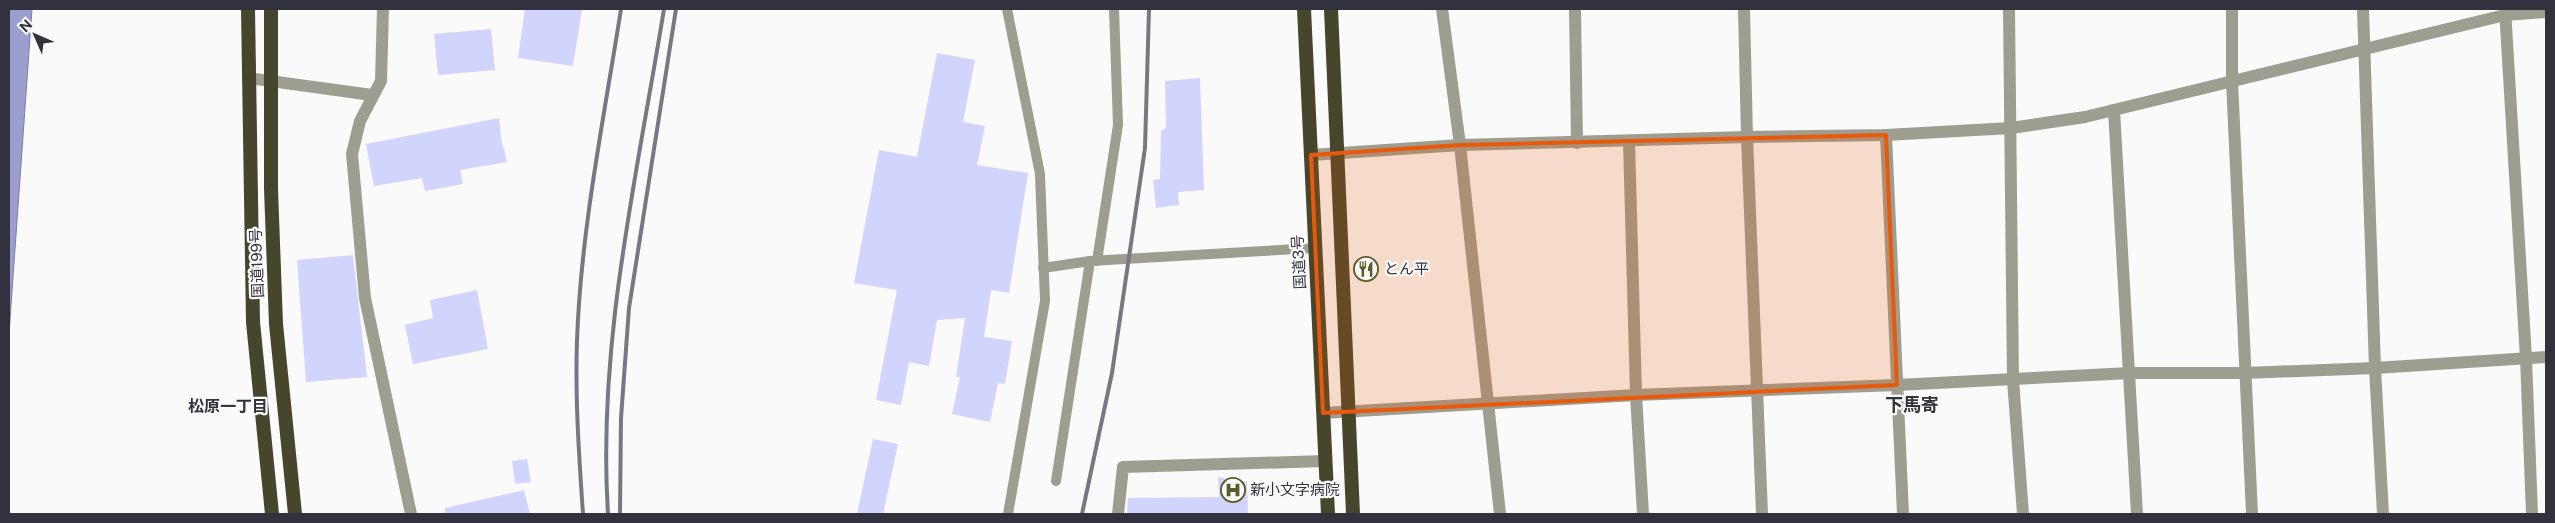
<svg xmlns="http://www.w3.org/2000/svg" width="2555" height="523" font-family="'Public Sans','Noto Sans JP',sans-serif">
  <rect width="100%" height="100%" fill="#fafafa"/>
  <!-- water -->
  <path fill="#9b9fcf" stroke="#7b7ea4" d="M 9,9 L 32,9 L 9,334 Z"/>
  <!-- building -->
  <g fill="#d1d5fd">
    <path d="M 525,9 L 582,9 L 573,66 L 518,58 Z"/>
    <path d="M 491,29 L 495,70 L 438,75 L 434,34 Z"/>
    <path d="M 937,53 L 975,60 L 963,122 L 985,126 L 977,165 L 1028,173 L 1009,293 L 991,290 L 984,337 L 1012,341 L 1005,384 L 998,383 L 990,422 L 952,414 L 960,377 L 956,377 L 965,318 L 937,320 L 929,366 L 909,362 L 901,405 L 876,400 L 897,290 L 854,283 L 879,150 L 917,157 Z"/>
    <path d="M 1200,78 L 1204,190 L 1178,192 L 1179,205 L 1156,208 L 1153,180 L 1160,179 L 1161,131 L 1166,128 L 1165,81 Z"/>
    <path d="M 499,118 L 501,138 L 507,162 L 460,170 L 463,184 L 425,191 L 422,178 L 374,186 L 366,144 Z"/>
    <path d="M 353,255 L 367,377 L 306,382 L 297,260 Z"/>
    <path d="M 477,290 L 488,349 L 413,364 L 405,325 L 433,318 L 430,300 Z"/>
    <path d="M 873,439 L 898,444 L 883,514 L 857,514 Z"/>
    <path d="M 527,459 L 531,482 L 515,484 L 512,461 Z"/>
    <path d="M 1218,477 L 1247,482 L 1248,514 L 1127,514 L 1128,498 L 1219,497 Z"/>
    <path d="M 524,490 L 530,514 L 445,514 L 445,508 Z"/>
  </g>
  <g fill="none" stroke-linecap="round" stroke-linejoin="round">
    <!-- service -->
    <g stroke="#9d9e90" stroke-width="10">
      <path d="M 1007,9 L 1040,174 L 1045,301 L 1008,514"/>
      <path d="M 1097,261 L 1118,125 L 1114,9"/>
      <path d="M 1043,268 L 1090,261"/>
      <path d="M 1056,481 L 1090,261 L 1315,248"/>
    </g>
    <!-- minor -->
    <g stroke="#9d9e90" stroke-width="12">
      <path d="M 383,9 L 381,81 L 360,121 L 352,154 L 365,298 L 411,514"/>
      <path d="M 1442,9 L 1460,145 L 1500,514"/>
      <path d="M 1575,9 L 1577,143"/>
      <path d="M 1744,9 L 1747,137 L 1762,514"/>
      <path d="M 2009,9 L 2013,380 L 2023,514"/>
      <path d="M 2232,9 L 2232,81 L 2252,514"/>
      <path d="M 2505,9 L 2526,358 L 2532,514"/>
      <path d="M 249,78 L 372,95"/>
      <path d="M 2114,110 L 2137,514"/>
      <path d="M 1886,135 L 1903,514"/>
      <path d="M 1629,141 L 1636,395 L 1643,514"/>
      <path d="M 1311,155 L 1460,145 L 1747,137 L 1886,135 L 2011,128 L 2085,117 L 2505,15 L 2546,12"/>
      <path d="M 1323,413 L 1636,395 L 1897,385 L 2130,373 L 2245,373 L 2375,368 L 2546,357"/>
      <path d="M 1118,514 L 1123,467 L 1325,461"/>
    </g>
    <!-- tertiary -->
    <path stroke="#9d9e90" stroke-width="12" d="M 2363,9 L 2375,368 L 2383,514"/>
    <!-- trunk -->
    <g stroke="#46462c" stroke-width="14">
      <path d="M 248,9 L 253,322 L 272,514"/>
      <path d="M 271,9 L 271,189 L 276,324 L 295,514"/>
      <path d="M 1304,9 L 1328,514"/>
      <path d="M 1331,9 L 1353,514"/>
    </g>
    <!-- rail -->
    <g stroke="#787880" stroke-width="4">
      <path d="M 583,514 C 579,456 575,398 577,340 C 581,229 604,118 621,9"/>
      <path d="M 608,514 C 597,344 637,176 664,9"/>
      <path d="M 620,514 L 621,418 L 629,308 L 676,9"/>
      <path d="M 1082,514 L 1112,373 L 1145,148 L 1149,9"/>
    </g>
  </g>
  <!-- marked area -->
  <path fill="#e8590c" fill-opacity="0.2" stroke="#e8590c" stroke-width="4" stroke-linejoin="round" d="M 1886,135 L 1897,385 L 1323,413 L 1311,155 L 1460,145 Z"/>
  <!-- icons -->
  <defs>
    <symbol id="restaurant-ring" viewBox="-11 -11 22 22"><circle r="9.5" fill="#fafafa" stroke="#5b5c2a" stroke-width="1.5"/><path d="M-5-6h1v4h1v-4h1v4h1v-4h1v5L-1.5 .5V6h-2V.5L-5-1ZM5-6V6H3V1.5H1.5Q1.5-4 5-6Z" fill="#5b5c2a"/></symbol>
    <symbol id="hospital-ring" viewBox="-11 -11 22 22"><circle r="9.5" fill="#fafafa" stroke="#5b5c2a" stroke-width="1.5"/><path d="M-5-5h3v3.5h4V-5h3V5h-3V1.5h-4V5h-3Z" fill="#5b5c2a"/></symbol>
  </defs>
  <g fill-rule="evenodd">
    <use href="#restaurant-ring" x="1352" y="255" width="28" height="28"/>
    <use href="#hospital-ring" x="1219" y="476" width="28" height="28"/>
  </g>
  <g text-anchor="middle" stroke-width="4.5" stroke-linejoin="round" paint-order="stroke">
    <!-- street labels -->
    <g font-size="15" fill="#31323e" stroke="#fafafa">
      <text transform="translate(1299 262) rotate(-93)" y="5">国道3号</text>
      <text transform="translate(257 263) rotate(-92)" y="5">国道199号</text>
    </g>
    <!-- poi labels -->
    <g font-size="15" fill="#31323e" stroke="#fafafa" text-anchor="start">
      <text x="1384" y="274">とん平</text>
      <text x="1250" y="495">新小文字病院</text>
    </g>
    <!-- neighbourhood labels -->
    <g font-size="16" font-weight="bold" fill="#31323e" stroke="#fafafa">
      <text x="228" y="412">松原一丁目</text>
    </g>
    <!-- quarter labels -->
    <g font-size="18" font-weight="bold" fill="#31323e" stroke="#fafafa">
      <text x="1912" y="411">下馬寄</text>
    </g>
  </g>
  <!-- border -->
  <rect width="2555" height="523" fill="none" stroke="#31323e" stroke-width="20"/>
  <!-- north arrow -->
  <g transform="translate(35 35) rotate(315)" stroke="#fafafa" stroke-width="4" paint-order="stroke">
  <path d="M0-4L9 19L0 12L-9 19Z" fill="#31323e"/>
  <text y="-8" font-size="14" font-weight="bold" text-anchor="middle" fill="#31323e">N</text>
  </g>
</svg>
